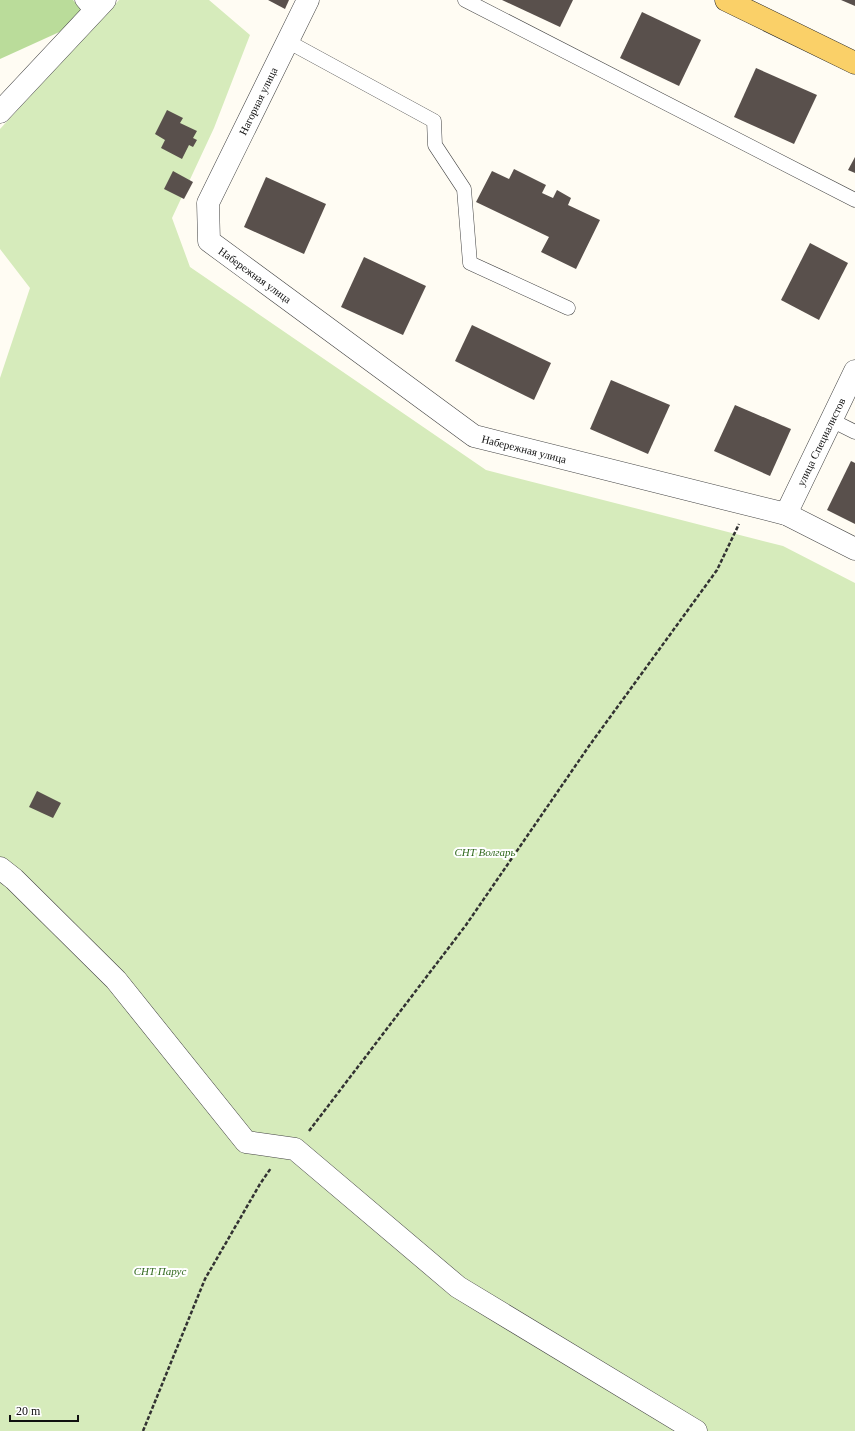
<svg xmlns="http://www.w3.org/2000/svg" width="855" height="1431" font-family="Georgia,serif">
  <rect width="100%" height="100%" fill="#fffcf3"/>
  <!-- green -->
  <path fill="#d6ebbb" d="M 119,0 L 209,0 L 250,35 L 214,128 L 172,218 L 190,267 L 486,470 L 783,546 L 855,583 L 855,1431 L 0,1431 L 0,378 L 30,288 L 0,249 L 0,129 Z"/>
  <!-- forest -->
  <path fill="#badc9a" d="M 0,0 L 73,0 L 83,11 L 66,29 L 0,59 Z"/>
  <!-- building -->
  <g fill="#59504c">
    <path d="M 268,0 L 289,0 L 285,9 Z"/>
    <path d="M 502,0 L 573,0 L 560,27 Z"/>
    <path d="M 841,0 L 855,0 L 855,6 Z"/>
    <path d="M 642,12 L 701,40 L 679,86 L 620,58 Z"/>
    <path d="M 756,68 L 817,95 L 794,144 L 734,117 Z"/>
    <path d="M 167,110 L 183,118 L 180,123 L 197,131 L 193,138 L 197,140 L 193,147 L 189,145 L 182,159 L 161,148 L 165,140 L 155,134 Z"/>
    <path d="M 855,157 L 855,173 L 848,170 Z"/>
    <path d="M 514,169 L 546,185 L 542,193 L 553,198 L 557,190 L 571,198 L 568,205 L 600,220 L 576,269 L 541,252 L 549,237 L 476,202 L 492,171 L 509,179 Z"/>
    <path d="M 173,171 L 193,182 L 184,199 L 164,189 Z"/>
    <path d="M 266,177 L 326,204 L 304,254 L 244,227 Z"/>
    <path d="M 810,243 L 848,263 L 819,320 L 781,300 Z"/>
    <path d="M 364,257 L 426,286 L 403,335 L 341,307 Z"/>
    <path d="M 472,325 L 551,363 L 534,400 L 455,361 Z"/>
    <path d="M 611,380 L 670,405 L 648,454 L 590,429 Z"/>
    <path d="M 735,405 L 791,429 L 770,476 L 714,451 Z"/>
    <path d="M 851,461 L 855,463 L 855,524 L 827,510 Z"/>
    <path d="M 37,791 L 61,803 L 53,818 L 29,807 Z"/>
  </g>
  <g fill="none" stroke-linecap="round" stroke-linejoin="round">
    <defs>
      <g id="service">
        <path d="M 82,0 L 92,12"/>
        <path d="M 465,0 L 855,200"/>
        <path d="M 287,41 L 434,121 L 435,145 L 464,189 L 470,263 L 568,308"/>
        <path d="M 831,420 L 855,432"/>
      </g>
      <g id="minor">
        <path d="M 308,0 L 208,203 L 209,241 L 474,436 L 786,514 L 855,549"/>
        <path d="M 0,112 L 105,0"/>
        <path d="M 786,514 L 855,371"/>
        <path d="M 0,868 L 14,879 L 116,980 L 246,1142 L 295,1149 L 458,1287 L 696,1431"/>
      </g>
      <path id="primary" d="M 726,0 L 855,63"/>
    </defs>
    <!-- service casing -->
    <use href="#service" stroke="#434343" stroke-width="15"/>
    <!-- minor casing -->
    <use href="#minor" stroke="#434343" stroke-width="23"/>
    <!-- primary casing -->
    <use href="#primary" stroke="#212121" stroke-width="23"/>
    <!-- path -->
    <g stroke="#323232" stroke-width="2.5" stroke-dasharray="4 2" stroke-linecap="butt">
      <path d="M 309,1131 L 466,925 L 589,746 L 717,570 L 739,524"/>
      <path d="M 143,1431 L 205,1279 L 260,1184 L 271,1168"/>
    </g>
    <!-- service -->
    <use href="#service" stroke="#fff" stroke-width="14"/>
    <!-- minor -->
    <use href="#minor" stroke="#fff" stroke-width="22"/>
    <!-- primary -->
    <use href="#primary" stroke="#fad068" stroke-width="22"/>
  </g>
  <g text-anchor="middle" stroke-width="4" stroke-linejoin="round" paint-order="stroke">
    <!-- street labels -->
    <g font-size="11" fill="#101010" stroke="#fff">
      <text transform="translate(258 101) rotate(-64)" y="4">Нагорная улица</text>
      <text transform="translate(255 275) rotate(36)" y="4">Набережная улица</text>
      <text transform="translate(821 442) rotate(-64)" y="4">улица Специалистов</text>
      <text transform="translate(524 449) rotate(14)" y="4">Набережная улица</text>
    </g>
    <!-- park labels -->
    <g font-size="11" font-style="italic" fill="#31691e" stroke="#fff">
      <text x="485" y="856">СНТ Волгарь</text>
      <text x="160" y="1275">СНТ Парус</text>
    </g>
  </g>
  <!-- scale -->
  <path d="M10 1415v6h68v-6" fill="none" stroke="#101010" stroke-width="2"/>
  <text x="16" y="1415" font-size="12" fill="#101010" stroke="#ffffff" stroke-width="3" paint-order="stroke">20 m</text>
</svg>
